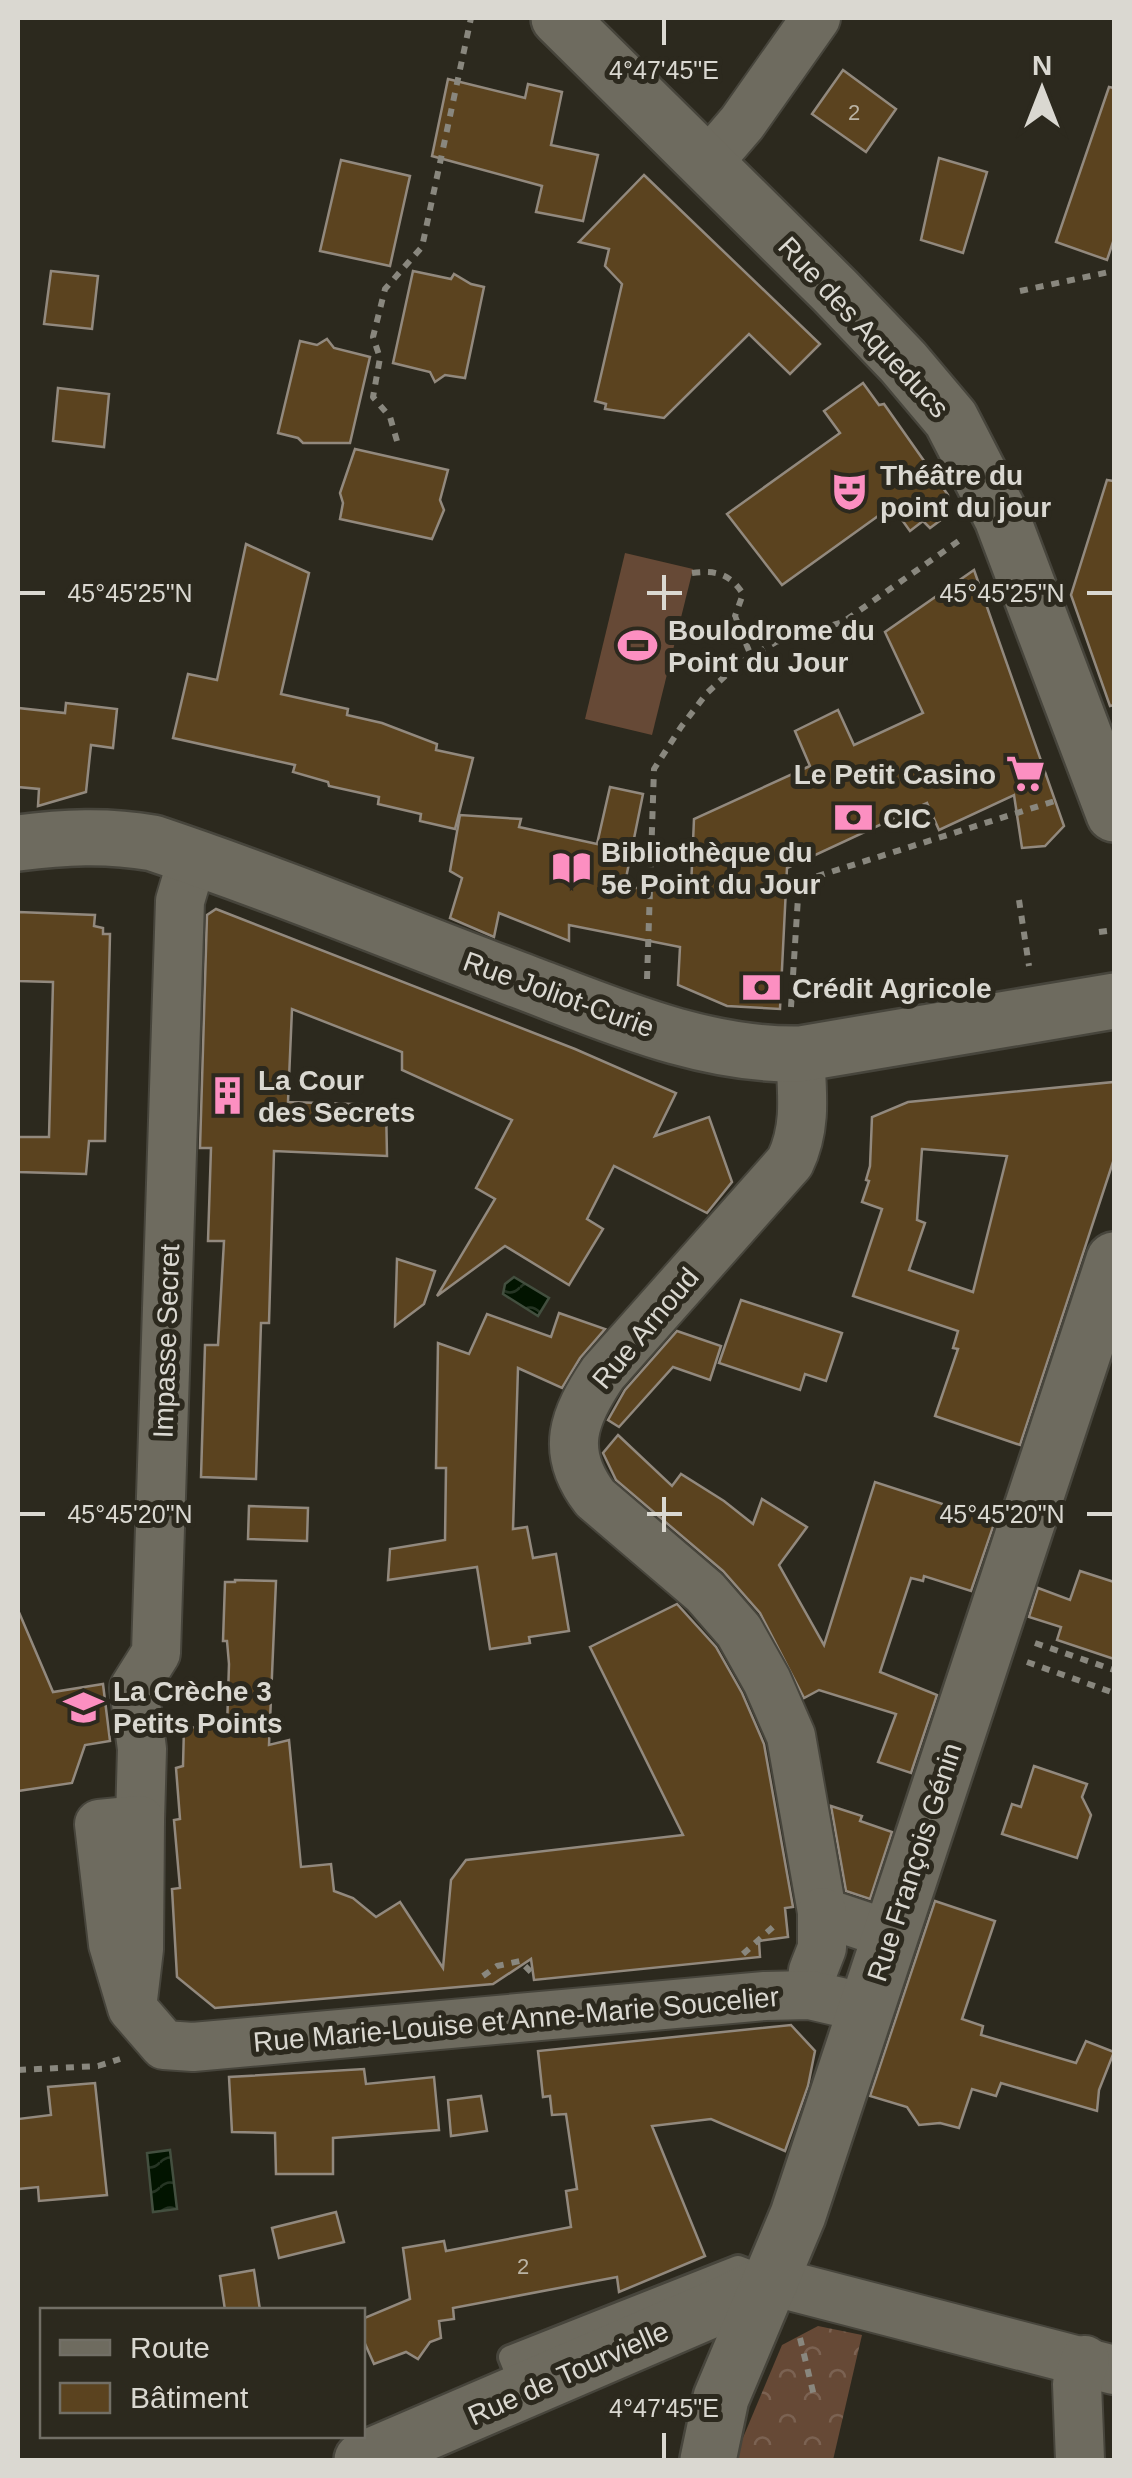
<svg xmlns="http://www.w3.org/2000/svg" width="1132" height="2478" font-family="Arial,sans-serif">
  <defs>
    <pattern id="forest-crowns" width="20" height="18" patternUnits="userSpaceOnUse" patternTransform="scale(2.5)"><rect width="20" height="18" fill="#664936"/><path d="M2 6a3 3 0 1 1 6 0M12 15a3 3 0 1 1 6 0" fill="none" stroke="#7b6252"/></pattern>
    <pattern id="water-waves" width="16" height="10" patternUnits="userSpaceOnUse" patternTransform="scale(2.5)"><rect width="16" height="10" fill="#021400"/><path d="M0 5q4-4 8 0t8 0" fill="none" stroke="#263524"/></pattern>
  </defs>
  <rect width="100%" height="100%" fill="#2c291e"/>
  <!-- forest -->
  <path fill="url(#forest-crowns)" d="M 818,2326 L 862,2335 L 833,2460 L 734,2459 L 782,2345 Z"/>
  <!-- pitch -->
  <path fill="#664936" d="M 625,553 L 693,569 L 652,735 L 585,719 Z"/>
  <!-- water -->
  <g fill="url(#water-waves)" stroke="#434f3f" stroke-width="2.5">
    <path d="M 514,1277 L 549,1298 L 538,1316 L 503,1294 L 505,1284 Z"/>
    <path d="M 170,2150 L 177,2209 L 153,2212 L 147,2153 Z"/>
  </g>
  <!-- building -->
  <g fill="#5b431f" stroke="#92897e" stroke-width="2.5" fill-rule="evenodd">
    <path d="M 843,70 L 896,109 L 866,152 L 812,114 Z"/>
    <path d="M 448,79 L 525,98 L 528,84 L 562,92 L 551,145 L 598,155 L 583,221 L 536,212 L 542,186 L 432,156 Z"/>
    <path d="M 1109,87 L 1114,88 L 1114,239 L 1107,260 L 1056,242 Z"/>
    <path d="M 939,158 L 987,172 L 963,253 L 921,240 Z"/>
    <path d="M 341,160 L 410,176 L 390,266 L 320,251 Z"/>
    <path d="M 644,175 L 820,344 L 790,374 L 749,334 L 664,418 L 605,409 L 606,404 L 595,401 L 622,284 L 605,266 L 609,249 L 579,242 Z"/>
    <path d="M 51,271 L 98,276 L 92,329 L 44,324 Z"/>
    <path d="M 413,271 L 451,279 L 454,274 L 471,284 L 484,287 L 465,378 L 445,375 L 435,382 L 430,372 L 393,363 Z"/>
    <path d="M 327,339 L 334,348 L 370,357 L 350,443 L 303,443 L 298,438 L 278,433 L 300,341 L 317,345 Z"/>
    <path d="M 863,383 L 879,405 L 884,404 L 948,495 L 949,514 L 930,528 L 923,521 L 910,531 L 892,506 L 782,585 L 727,514 L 840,433 L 824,411 Z"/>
    <path d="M 58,388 L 109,394 L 104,447 L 53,441 Z"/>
    <path d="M 355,449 L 448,470 L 440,500 L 444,510 L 432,539 L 340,519 L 343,503 L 340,493 Z"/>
    <path d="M 1107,480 L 1114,481 L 1114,705 L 1110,706 L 1071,595 Z"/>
    <path d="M 246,544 L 309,573 L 281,694 L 348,709 L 347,715 L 382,723 L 437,744 L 436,750 L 473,758 L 455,829 L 420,821 L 421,814 L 378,804 L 379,797 L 329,786 L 328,782 L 293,772 L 295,765 L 173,738 L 188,674 L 217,680 Z"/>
    <path d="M 974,570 L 1064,826 L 1045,846 L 1022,848 L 1014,795 L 939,830 L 927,803 L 787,868 L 780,1009 L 727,1006 L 678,985 L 680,947 L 569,925 L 569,941 L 499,913 L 494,937 L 450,918 L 462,878 L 450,871 L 460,815 L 521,819 L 519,827 L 597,844 L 610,787 L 643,794 L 624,888 L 691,888 L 694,819 L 810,766 L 795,731 L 838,710 L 854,745 L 923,713 L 885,632 Z"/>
    <path d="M 66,703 L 117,709 L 113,748 L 91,745 L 86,792 L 38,806 L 39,789 L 18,787 L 18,708 L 65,713 Z"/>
    <path d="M 216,909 L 575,1049 L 676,1093 L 655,1136 L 709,1117 L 732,1182 L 707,1213 L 614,1166 L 587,1219 L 603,1229 L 569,1285 L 505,1246 L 437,1296 L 495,1199 L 476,1188 L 512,1120 L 402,1070 L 402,1052 L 292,1009 L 288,1102 L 386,1105 L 387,1156 L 274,1151 L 269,1323 L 261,1323 L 256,1479 L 201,1477 L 205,1345 L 218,1345 L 224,1241 L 208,1241 L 211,1148 L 200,1148 L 207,915 Z"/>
    <path d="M 18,912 L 95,915 L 94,926 L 103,928 L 103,934 L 110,934 L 105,1141 L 89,1141 L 86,1174 L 18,1172 L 18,1137 L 49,1137 L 53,982 L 18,981 Z"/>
    <path d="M 1114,1082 L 1114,1159 L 1020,1445 L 935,1416 L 958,1349 L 953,1348 L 958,1331 L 853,1296 L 882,1209 L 862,1202 L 869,1181 L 866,1180 L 870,1166 L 872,1117 L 908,1102 ZM 922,1149 L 1007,1156 L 973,1292 L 909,1270 L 925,1223 L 917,1220 Z"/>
    <path d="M 397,1259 L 435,1271 L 424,1304 L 395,1326 Z"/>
    <path d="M 741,1300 L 842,1333 L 826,1381 L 805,1374 L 800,1390 L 719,1363 Z"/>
    <path d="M 559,1313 L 605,1329 L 580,1358 L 562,1388 L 518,1368 L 513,1529 L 527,1527 L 533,1558 L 556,1554 L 569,1631 L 529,1637 L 530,1643 L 490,1649 L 477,1567 L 388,1580 L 390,1549 L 445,1540 L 446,1468 L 436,1468 L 438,1343 L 469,1354 L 487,1314 L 551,1337 Z"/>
    <path d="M 677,1331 L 721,1346 L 710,1380 L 673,1367 L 619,1427 L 608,1420 L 625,1390 Z"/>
    <path d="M 618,1435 L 672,1486 L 681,1474 L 724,1501 L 753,1524 L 762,1499 L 807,1527 L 779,1565 L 824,1645 L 875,1482 L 995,1521 L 971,1591 L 924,1576 L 923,1581 L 911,1578 L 880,1672 L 937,1695 L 911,1773 L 878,1762 L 896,1714 L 819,1690 L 804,1698 L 760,1613 L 723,1571 L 616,1480 L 603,1453 Z"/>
    <path d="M 249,1506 L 308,1508 L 307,1541 L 248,1539 Z"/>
    <path d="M 1080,1571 L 1114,1582 L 1114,1659 L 1057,1640 L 1061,1627 L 1029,1617 L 1038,1588 L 1070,1600 Z"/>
    <path d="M 235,1580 L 276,1581 L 269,1745 L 289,1740 L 301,1867 L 331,1864 L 334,1891 L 353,1898 L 376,1917 L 400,1902 L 443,1968 L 451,1880 L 466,1860 L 683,1835 L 590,1647 L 677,1604 L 716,1647 L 742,1693 L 764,1744 L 793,1907 L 785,1908 L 788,1937 L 759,1941 L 760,1957 L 534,1980 L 531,1959 L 493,1984 L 215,2008 L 177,1977 L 172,1889 L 180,1888 L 174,1820 L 180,1819 L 176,1768 L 183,1766 L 184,1727 L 227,1729 L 229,1664 L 227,1641 L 223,1641 L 225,1582 L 235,1582 Z"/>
    <path d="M 18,1610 L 53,1692 L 103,1684 L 110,1741 L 85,1745 L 72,1783 L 18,1791 Z"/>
    <path d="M 1034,1766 L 1087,1784 L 1082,1797 L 1091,1815 L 1077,1858 L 1002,1834 L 1012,1804 L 1021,1807 Z"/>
    <path d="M 831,1806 L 862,1816 L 860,1821 L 892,1832 L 870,1899 L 846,1891 Z"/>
    <path d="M 935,1901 L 995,1921 L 962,2019 L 983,2026 L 981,2035 L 1076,2063 L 1086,2041 L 1114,2052 L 1099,2090 L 1097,2111 L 1001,2083 L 996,2096 L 972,2089 L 959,2128 L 940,2123 L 919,2125 L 907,2107 L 870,2096 Z"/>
    <path d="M 791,2025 L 815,2051 L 808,2086 L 785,2151 L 711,2119 L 652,2126 L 705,2256 L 619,2292 L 617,2277 L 453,2308 L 454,2319 L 439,2321 L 441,2338 L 430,2342 L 418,2359 L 406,2352 L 374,2364 L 362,2337 L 362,2319 L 410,2299 L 403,2248 L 444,2241 L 446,2251 L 571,2227 L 566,2191 L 577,2189 L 566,2114 L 552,2115 L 550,2096 L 543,2097 L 538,2051 Z"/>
    <path d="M 364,2069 L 366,2084 L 434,2077 L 439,2130 L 333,2138 L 333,2174 L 276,2174 L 275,2133 L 232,2132 L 229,2077 Z"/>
    <path d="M 95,2083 L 107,2195 L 39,2201 L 38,2187 L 18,2189 L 18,2119 L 51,2115 L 48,2087 Z"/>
    <path d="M 481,2096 L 487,2131 L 451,2136 L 448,2100 Z"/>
    <path d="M 336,2212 L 344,2242 L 279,2258 L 272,2228 Z"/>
    <path d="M 254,2270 L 260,2310 L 225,2310 L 220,2276 Z"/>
  </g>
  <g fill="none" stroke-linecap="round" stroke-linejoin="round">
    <defs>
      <path id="service" d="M 524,2392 L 510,2357 L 738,2267 L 764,2277"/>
      <g id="minor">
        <path d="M 706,165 L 742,123 L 816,18"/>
        <path d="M 800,1054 C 802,1092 807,1127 790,1162 L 603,1373 C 574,1416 559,1451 595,1498 L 705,1592 L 739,1631 L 767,1681 L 791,1736 L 822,1912 L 891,1935"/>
        <path d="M 140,1820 L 142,1749 L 134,1688 L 156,1653 L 180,901 L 193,857"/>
        <path d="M 810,1995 L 813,1971 L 822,1948 L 822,1912"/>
        <path d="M 132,2008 L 139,1949 L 140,1820 L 99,1824 L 113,1944 L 132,2008 L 164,2045 L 193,2047 L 765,1996 L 810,1995 L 866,2008"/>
        <path d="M 771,2281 L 1114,2370"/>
        <path d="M 1080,2460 L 1077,2384 L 1085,2360"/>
      </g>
      <g id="tertiary">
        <path d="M 559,18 L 835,291 L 903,362 L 951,419 L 1002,518 L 1114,814"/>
        <path d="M 362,2460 L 727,2303 L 771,2281"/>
      </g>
      <g id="secondary">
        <path d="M 18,843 C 64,837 107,835 153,843 C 275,884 395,933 516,979 C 607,1013 701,1056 800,1054 L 1114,1001"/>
        <path d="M 708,2460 L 721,2398 L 798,2215 L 1114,1260"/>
      </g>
    </defs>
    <!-- service casing -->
    <use href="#service" stroke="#47453c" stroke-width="28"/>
    <!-- minor casing -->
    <use href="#minor" stroke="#47453c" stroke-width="52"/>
    <!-- tertiary casing -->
    <use href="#tertiary" stroke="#47453c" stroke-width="60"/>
    <!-- secondary casing -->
    <use href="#secondary" stroke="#47453c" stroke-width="60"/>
    <!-- path -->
    <g stroke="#89877e" stroke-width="6" stroke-dasharray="8 8" stroke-linecap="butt">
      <path d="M 1020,291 L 1114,271"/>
      <path d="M 397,441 L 390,417 L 373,397 L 380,358 L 373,337 L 385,289 L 422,247 L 471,18"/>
      <path d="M 692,573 C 714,570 730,573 743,594 L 735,616 L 751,656"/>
      <path d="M 1019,900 L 1029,966"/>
      <path d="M 1099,932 L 1114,930"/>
      <path d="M 647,979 L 654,769 L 681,727 L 707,693 L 738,664 L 776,642 L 843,622 L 960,540"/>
      <path d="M 791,1007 L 799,882 L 1058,800"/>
      <path d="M 1035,1643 L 1114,1670"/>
      <path d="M 1027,1662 L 1114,1693"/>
      <path d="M 743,1954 L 773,1927 L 780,1930"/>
      <path d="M 483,1976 L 497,1966 L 520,1961 L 532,1973"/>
      <path d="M 18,2070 L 98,2066 L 120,2059"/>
      <path d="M 800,2338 L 815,2400"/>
    </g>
    <!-- service -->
    <use href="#service" stroke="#6e6b5f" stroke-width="22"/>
    <!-- minor -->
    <use href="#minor" stroke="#6e6b5f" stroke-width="48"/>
    <!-- tertiary -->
    <use href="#tertiary" stroke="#6e6b5f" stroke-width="55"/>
    <!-- secondary -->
    <use href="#secondary" stroke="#6e6b5f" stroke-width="55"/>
  </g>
  <!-- ticks -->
  <path fill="none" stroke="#dad8d1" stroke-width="4" d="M 664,20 L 664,45M 664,575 L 664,610M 20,593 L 45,593M 647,593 L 682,593M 1087,593 L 1112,593M 664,1497 L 664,1532M 20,1514 L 45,1514M 647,1514 L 682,1514M 1087,1514 L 1112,1514M 664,2433 L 664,2458"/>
  <!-- icons -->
  <defs>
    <symbol id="theatre-bare" viewBox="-9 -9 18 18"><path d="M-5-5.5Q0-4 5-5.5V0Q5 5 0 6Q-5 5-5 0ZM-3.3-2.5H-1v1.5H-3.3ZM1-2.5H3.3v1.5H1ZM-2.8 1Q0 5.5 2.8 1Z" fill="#fc8fc1" stroke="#2c291e" stroke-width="2.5" paint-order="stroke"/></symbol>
    <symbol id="stadium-bare" viewBox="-9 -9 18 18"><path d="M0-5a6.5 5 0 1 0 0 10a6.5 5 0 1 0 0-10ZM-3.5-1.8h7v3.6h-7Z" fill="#fc8fc1" stroke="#2c291e" stroke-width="2.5" paint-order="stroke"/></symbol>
    <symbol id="supermarket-bare" viewBox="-9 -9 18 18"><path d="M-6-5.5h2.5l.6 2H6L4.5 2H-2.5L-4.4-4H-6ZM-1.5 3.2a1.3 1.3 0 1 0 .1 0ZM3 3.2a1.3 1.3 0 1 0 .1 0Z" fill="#fc8fc1" stroke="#2c291e" stroke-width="2.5" paint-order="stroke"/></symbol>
    <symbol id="bank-bare" viewBox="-9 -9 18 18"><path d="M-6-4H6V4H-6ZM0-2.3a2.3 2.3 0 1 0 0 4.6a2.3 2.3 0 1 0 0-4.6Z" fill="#fc8fc1" stroke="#2c291e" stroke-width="2.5" paint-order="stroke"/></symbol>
    <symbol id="library-bare" viewBox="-9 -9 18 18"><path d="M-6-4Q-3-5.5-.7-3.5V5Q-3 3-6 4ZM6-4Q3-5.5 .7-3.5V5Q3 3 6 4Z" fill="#fc8fc1" stroke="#2c291e" stroke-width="2.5" paint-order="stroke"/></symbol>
    <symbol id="building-bare" viewBox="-9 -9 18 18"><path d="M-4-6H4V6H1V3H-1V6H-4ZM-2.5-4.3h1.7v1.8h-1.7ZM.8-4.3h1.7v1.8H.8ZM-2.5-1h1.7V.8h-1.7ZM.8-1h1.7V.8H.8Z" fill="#fc8fc1" stroke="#2c291e" stroke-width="2.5" paint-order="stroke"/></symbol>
    <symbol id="school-bare" viewBox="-9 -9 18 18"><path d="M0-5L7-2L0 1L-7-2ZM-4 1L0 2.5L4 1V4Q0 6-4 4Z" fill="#fc8fc1" stroke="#2c291e" stroke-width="2.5" paint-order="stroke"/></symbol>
  </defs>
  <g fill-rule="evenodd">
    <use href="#theatre-bare" x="822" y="464" width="55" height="55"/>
    <use href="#stadium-bare" x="610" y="618" width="55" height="55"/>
    <use href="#supermarket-bare" x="998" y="746" width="55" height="55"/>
    <use href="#bank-bare" x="826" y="790" width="55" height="55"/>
    <use href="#library-bare" x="544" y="840" width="55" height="55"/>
    <use href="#bank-bare" x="734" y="960" width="55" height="55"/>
    <use href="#building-bare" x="200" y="1068" width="55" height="55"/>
    <use href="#school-bare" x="56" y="1680" width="55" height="55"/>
  </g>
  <g text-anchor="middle" stroke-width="10" stroke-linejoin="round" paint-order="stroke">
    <!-- number labels -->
    <g font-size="22" fill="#bab3a4">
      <text x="854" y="120">2</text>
      <text x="523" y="2274">2</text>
    </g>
    <!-- street labels -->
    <g font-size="28" fill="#dad8d1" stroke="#2c291e">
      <text transform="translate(864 327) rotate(47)" y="10">Rue des Aqueducs</text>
      <text transform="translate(559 994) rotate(20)" y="10">Rue Joliot-Curie</text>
      <text transform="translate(645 1328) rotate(-50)" y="10">Rue Arnoud</text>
      <text transform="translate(166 1341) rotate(-88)" y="10">Impasse Secret</text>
      <text transform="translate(914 1862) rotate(-72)" y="10">Rue François Génin</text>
      <text transform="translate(516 2019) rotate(-5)" y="10">Rue Marie-Louise et Anne-Marie Soucelier</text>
      <text transform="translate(568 2373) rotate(-24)" y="10">Rue de Tourvielle</text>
    </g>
    <!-- poi labels -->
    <g font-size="28" font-weight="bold" fill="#dad8d1" stroke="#2c291e" text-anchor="start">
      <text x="880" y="485">Théâtre du<tspan x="880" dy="32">point du jour</tspan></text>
      <text x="668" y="640">Boulodrome du<tspan x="668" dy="32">Point du Jour</tspan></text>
      <text x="996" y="784" text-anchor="end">Le Petit Casino</text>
      <text x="883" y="828">CIC</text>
      <text x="601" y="862">Bibliothèque du<tspan x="601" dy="32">5e Point du Jour</tspan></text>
      <text x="792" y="998">Crédit Agricole</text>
      <text x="258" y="1090">La Cour<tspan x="258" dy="32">des Secrets</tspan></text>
      <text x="113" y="1701">La Crèche 3<tspan x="113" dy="32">Petits Points</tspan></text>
    </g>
  </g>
  <g font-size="25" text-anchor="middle" fill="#dad8d1" stroke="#2c291e" stroke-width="10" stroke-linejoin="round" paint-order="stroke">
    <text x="664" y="79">4°47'45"E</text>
    <text x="130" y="602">45°45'25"N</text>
    <text x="1002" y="602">45°45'25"N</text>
    <text x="130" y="1523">45°45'20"N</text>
    <text x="1002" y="1523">45°45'20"N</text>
    <text x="664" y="2417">4°47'45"E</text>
  </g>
  <!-- border -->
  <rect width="1132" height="2478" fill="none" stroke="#dad8d1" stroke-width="40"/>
  <!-- legend -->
  <rect x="40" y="2308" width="325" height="130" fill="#2c291e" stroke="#726f66" stroke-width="2.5"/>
  <rect x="60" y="2340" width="50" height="15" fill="#6e6b5f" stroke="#726f66" stroke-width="2.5"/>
  <text x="130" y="2358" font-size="30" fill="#dad8d1">Route</text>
  <rect x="60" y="2383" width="50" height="30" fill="#5b431f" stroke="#726f66" stroke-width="2.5"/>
  <text x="130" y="2408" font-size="30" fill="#dad8d1">Bâtiment</text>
  <!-- north arrow -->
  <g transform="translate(1042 90)" stroke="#2c291e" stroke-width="8" paint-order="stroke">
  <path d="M0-8L18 38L0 25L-18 38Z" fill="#dad8d1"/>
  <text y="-15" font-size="28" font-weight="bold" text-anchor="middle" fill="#dad8d1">N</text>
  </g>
</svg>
